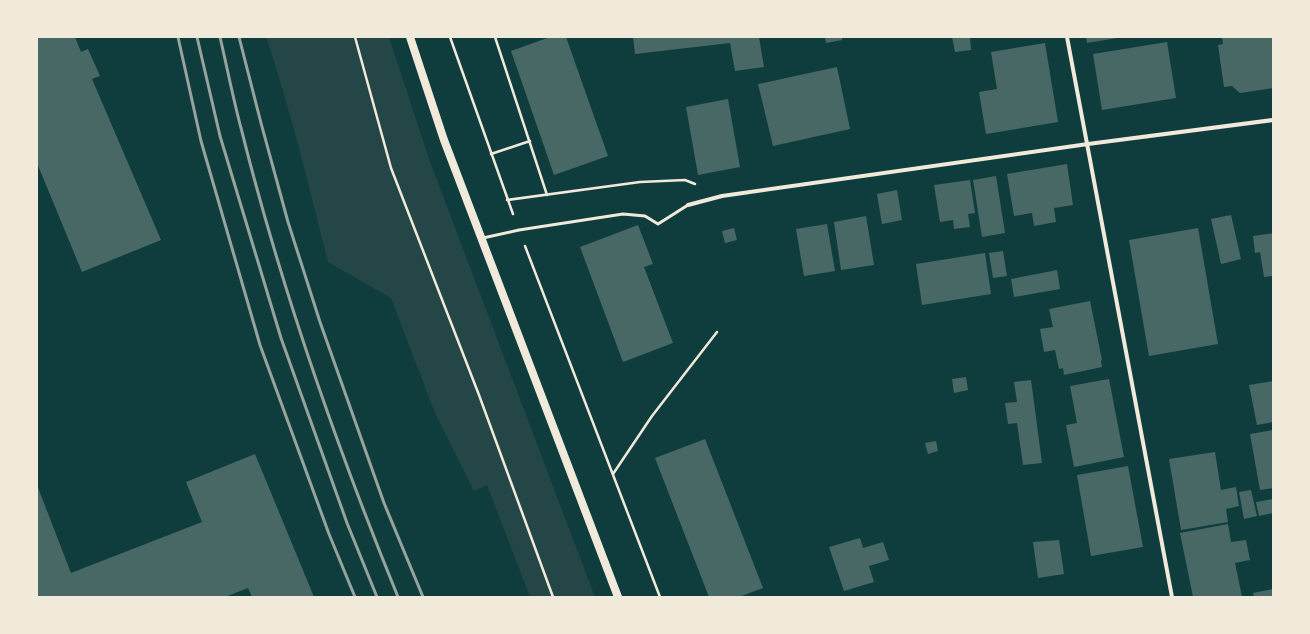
<svg xmlns="http://www.w3.org/2000/svg" width="1310" height="634" font-family="'Nunito Sans',sans-serif">
  <rect width="100%" height="100%" fill="#0f3d3e"/>
  <!-- green -->
  <path fill="#244646" d="M 266,37 L 389,37 L 429,159 L 595,597 L 530,597 L 487,485 L 474,491 L 435,413 L 391,298 L 328,262 C 309,187 291,111 266,37 Z"/>
  <!-- building -->
  <g fill="#486865">
    <path d="M 37,37 L 75,37 L 81,52 L 88,49 L 100,76 L 92,79 L 161,240 L 82,272 L 37,163 Z"/>
    <path d="M 550,37 L 566,37 L 608,156 L 554,175 L 511,51 Z"/>
    <path d="M 633,37 L 759,37 L 764,67 L 735,71 L 730,43 L 635,54 Z"/>
    <path d="M 825,37 L 842,37 L 842,40 L 826,43 Z"/>
    <path d="M 952,37 L 970,37 L 971,50 L 955,52 Z"/>
    <path d="M 1086,37 L 1117,37 L 1117,38 L 1087,43 Z"/>
    <path d="M 1222,37 L 1273,37 L 1273,88 L 1240,93 L 1232,86 L 1224,87 L 1218,45 L 1223,44 Z"/>
    <path d="M 1167,42 L 1176,98 L 1102,110 L 1093,54 Z"/>
    <path d="M 1045,43 L 1058,122 L 986,134 L 979,92 L 997,89 L 991,52 Z"/>
    <path d="M 837,67 L 850,129 L 773,146 L 758,84 Z"/>
    <path d="M 728,99 L 740,167 L 698,175 L 686,107 Z"/>
    <path d="M 1067,164 L 1073,205 L 1054,208 L 1056,222 L 1034,226 L 1032,213 L 1014,216 L 1007,174 Z"/>
    <path d="M 996,176 L 1005,233 L 982,237 L 973,180 Z"/>
    <path d="M 970,180 L 975,213 L 968,214 L 970,227 L 954,229 L 953,220 L 940,222 L 934,185 Z"/>
    <path d="M 897,190 L 902,220 L 882,224 L 877,194 Z"/>
    <path d="M 1231,215 L 1241,259 L 1221,264 L 1211,219 Z"/>
    <path d="M 866,216 L 874,265 L 841,270 L 834,222 Z"/>
    <path d="M 827,224 L 835,271 L 804,276 L 796,229 Z"/>
    <path d="M 638,225 L 653,264 L 644,267 L 673,343 L 623,362 L 580,247 Z"/>
    <path d="M 734,228 L 737,240 L 725,243 L 722,231 Z"/>
    <path d="M 1198,228 L 1218,344 L 1149,356 L 1129,240 Z"/>
    <path d="M 1273,233 L 1273,276 L 1264,277 L 1260,252 L 1255,253 L 1253,236 Z"/>
    <path d="M 1003,251 L 1007,276 L 993,278 L 989,253 Z"/>
    <path d="M 985,253 L 991,294 L 922,305 L 916,264 Z"/>
    <path d="M 1057,270 L 1060,289 L 1014,297 L 1011,279 Z"/>
    <path d="M 1090,301 L 1102,360 L 1101,361 L 1102,367 L 1064,375 L 1063,368 L 1059,369 L 1055,350 L 1044,352 L 1040,329 L 1053,327 L 1049,309 Z"/>
    <path d="M 966,377 L 968,390 L 954,393 L 952,379 Z"/>
    <path d="M 1109,379 L 1124,457 L 1074,467 L 1066,425 L 1077,423 L 1070,386 Z"/>
    <path d="M 1031,380 L 1042,463 L 1023,465 L 1017,423 L 1008,424 L 1005,403 L 1017,402 L 1014,382 Z"/>
    <path d="M 1273,381 L 1273,422 L 1257,425 L 1249,385 Z"/>
    <path d="M 1273,430 L 1273,488 L 1260,490 L 1250,434 Z"/>
    <path d="M 705,439 L 763,588 L 739,597 L 709,597 L 655,458 Z"/>
    <path d="M 936,441 L 938,451 L 928,454 L 925,443 Z"/>
    <path d="M 1215,452 L 1221,490 L 1236,487 L 1239,506 L 1226,509 L 1228,522 L 1181,530 L 1169,459 Z"/>
    <path d="M 255,454 L 314,597 L 252,597 L 248,588 L 225,597 L 37,597 L 37,485 L 71,573 L 202,522 L 186,482 Z"/>
    <path d="M 1128,466 L 1143,547 L 1091,556 L 1077,475 Z"/>
    <path d="M 1251,490 L 1257,516 L 1244,519 L 1239,492 Z"/>
    <path d="M 1273,499 L 1273,513 L 1259,516 L 1256,502 Z"/>
    <path d="M 1228,524 L 1231,542 L 1246,540 L 1250,560 L 1235,563 L 1242,597 L 1193,597 L 1180,533 Z"/>
    <path d="M 860,538 L 863,548 L 883,542 L 889,560 L 869,566 L 874,582 L 844,591 L 829,547 Z"/>
    <path d="M 1059,540 L 1064,574 L 1038,578 L 1033,542 Z"/>
    <path d="M 1273,589 L 1273,597 L 1254,597 L 1253,593 Z"/>
  </g>
  <g fill="none" stroke-linecap="round" stroke-linejoin="round">
    <!-- path -->
    <g stroke="#f1e9da" stroke-width="2.5">
      <path d="M 355,37 L 391,168 L 479,395 L 553,597"/>
      <path d="M 450,37 L 513,214"/>
      <path d="M 495,37 L 547,195"/>
      <path d="M 491,154 L 530,141"/>
      <path d="M 507,200 L 640,182 L 685,180 L 695,184"/>
      <path d="M 525,246 L 660,597"/>
      <path d="M 613,474 L 652,416 L 717,332"/>
    </g>
    <!-- service -->
    <path stroke="#f1e9da" stroke-width="3" d="M 483,238 L 519,230 L 623,214 L 645,216 L 658,224 L 688,205"/>
    <!-- minor -->
    <g stroke="#f1e9da" stroke-width="4">
      <path d="M 1067,37 L 1172,597"/>
      <path d="M 688,205 L 722,196 L 1088,144 L 1273,120"/>
    </g>
    <!-- secondary -->
    <path stroke="#f1e9da" stroke-width="8" d="M 410,37 L 444,140 L 618,597"/>
    <!-- rail -->
    <g stroke="#97a49c" stroke-width="3">
      <path d="M 178,37 L 201,141 L 260,345 L 329,534 L 355,597"/>
      <path d="M 197,37 L 220,136 L 281,338 L 347,523 L 377,597"/>
      <path d="M 220,37 C 227,67 233,98 241,128 C 281,288 336,445 398,597"/>
      <path d="M 239,37 L 261,123 L 288,222 L 320,322 L 384,503 L 423,597"/>
    </g>
  </g>
  <!-- border -->
  <rect width="1310" height="634" fill="none" stroke="#f1e9da" stroke-width="76"/>
</svg>
